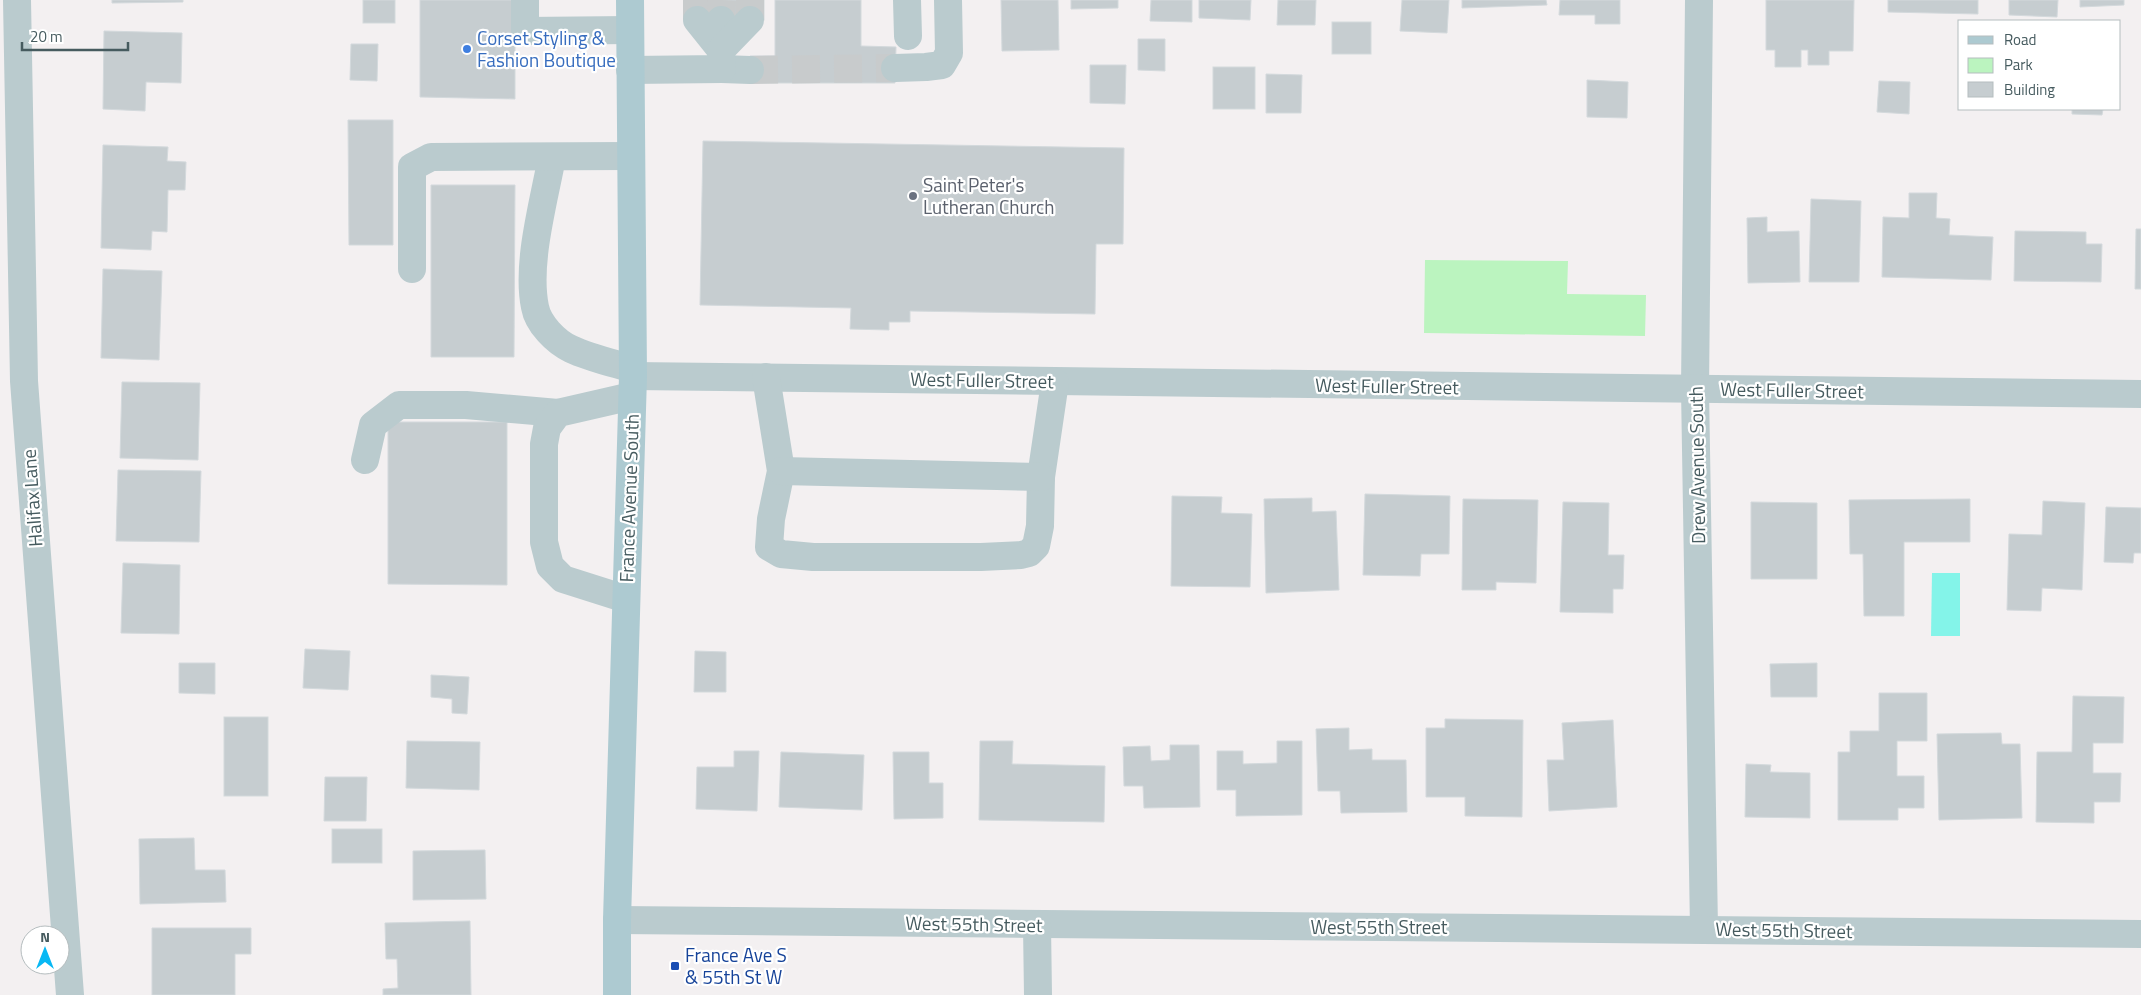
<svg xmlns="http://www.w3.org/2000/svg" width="2141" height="995" font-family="'Titillium Web',sans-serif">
  <rect width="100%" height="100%" fill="#f3f0f1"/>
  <!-- green -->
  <path fill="#bbf4bf" d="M 1425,260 L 1568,261 L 1567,294 L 1646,295 L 1645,336 L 1424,333 Z"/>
  <!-- water -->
  <path fill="#84f4e9" d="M 1932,573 L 1960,573 L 1960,636 L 1931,636 Z"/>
  <!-- building -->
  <g fill="#c6cdd0" stroke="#d3d9dc">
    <path d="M 112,0 L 183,0 L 183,2 L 112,3 Z"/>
    <rect x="363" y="0" width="32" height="23"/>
    <path d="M 420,0 L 515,0 L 515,99 L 420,97 Z"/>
    <rect x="688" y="0" width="76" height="20"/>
    <path d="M 775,0 L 861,0 L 861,46 L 896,47 L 895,83 L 750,83 L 750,56 L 775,56 Z"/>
    <path d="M 1001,0 L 1058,0 L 1059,50 L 1002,51 Z"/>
    <path d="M 1071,0 L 1118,0 L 1118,8 L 1071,9 Z"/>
    <path d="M 1151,0 L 1192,0 L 1192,22 L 1150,21 Z"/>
    <path d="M 1199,0 L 1251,0 L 1250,20 L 1199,18 Z"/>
    <path d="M 1278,0 L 1316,0 L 1315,25 L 1277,25 Z"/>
    <path d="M 1402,0 L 1449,0 L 1447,33 L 1400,31 Z"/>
    <path d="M 1462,0 L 1546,0 L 1547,5 L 1462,8 Z"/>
    <path d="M 1560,0 L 1620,0 L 1620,24 L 1595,24 L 1595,15 L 1559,15 Z"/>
    <path d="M 1766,0 L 1854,0 L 1853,51 L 1829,51 L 1829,65 L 1808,65 L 1808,50 L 1801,50 L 1801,67 L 1775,67 L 1775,50 L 1766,50 Z"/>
    <path d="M 1888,0 L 1978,0 L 1978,14 L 1888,12 Z"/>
    <path d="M 2009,0 L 2058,0 L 2057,17 L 2009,15 Z"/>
    <path d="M 2080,0 L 2124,0 L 2124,5 L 2080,7 Z"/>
    <rect x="1332" y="22" width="39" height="32"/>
    <path d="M 104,31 L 182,33 L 181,83 L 146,82 L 145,111 L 103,109 Z"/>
    <path d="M 1138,39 L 1165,39 L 1165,71 L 1138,70 Z"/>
    <path d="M 351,44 L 378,44 L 377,81 L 350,80 Z"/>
    <path d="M 1090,65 L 1126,65 L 1125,104 L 1090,103 Z"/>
    <rect x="1213" y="67" width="42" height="42"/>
    <path d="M 1266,74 L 1302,75 L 1301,113 L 1266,113 Z"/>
    <path d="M 1587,80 L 1628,82 L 1627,118 L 1587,117 Z"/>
    <path d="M 1879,81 L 1910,82 L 1909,114 L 1877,112 Z"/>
    <path d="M 2072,109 L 2103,109 L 2102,115 L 2072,114 Z"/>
    <path d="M 348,120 L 393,120 L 393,245 L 349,245 Z"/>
    <path d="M 703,141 L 1124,148 L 1123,244 L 1096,244 L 1095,314 L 910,311 L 910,322 L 889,322 L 889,330 L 850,329 L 851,308 L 700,305 Z"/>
    <path d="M 103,145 L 168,147 L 167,161 L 186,162 L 185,190 L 168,190 L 167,232 L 152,231 L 151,250 L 101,248 Z"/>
    <path d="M 431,185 L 515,185 L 514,357 L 431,357 Z"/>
    <path d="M 1909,193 L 1937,193 L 1936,218 L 1950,219 L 1949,235 L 1993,237 L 1991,280 L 1882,277 L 1883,217 L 1909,218 Z"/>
    <path d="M 1811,199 L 1861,201 L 1859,282 L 1809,282 Z"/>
    <path d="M 1767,217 L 1767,232 L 1799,231 L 1800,282 L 1748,283 L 1747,218 Z"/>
    <path d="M 2136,229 L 2141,229 L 2141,289 L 2135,289 Z"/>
    <path d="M 2015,231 L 2086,232 L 2086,244 L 2102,244 L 2101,282 L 2014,281 Z"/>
    <path d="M 103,269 L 162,271 L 159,360 L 101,358 Z"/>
    <path d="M 122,382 L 200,383 L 198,460 L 120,458 Z"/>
    <path d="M 388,422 L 507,422 L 507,585 L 388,584 Z"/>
    <path d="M 118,470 L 201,471 L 199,542 L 116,541 Z"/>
    <path d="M 1365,494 L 1450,496 L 1449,554 L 1421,554 L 1420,576 L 1363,575 Z"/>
    <path d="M 1172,496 L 1222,497 L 1221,513 L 1252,514 L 1250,587 L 1171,586 Z"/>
    <path d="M 1312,498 L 1312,512 L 1336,511 L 1339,590 L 1266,593 L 1264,499 Z"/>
    <path d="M 1463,499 L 1538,500 L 1536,583 L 1496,582 L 1496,590 L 1462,590 Z"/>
    <path d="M 1970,499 L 1970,542 L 1904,542 L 1904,616 L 1864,616 L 1863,554 L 1850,554 L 1849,500 Z"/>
    <path d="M 2043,501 L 2085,503 L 2082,590 L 2042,588 L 2041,611 L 2007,610 L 2009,534 L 2042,535 Z"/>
    <path d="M 1563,502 L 1609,503 L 1608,555 L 1624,555 L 1623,589 L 1613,589 L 1613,613 L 1560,612 Z"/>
    <path d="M 1751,502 L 1817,503 L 1817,579 L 1751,579 Z"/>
    <path d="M 2106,507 L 2141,508 L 2141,553 L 2134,553 L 2133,563 L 2104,562 Z"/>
    <path d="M 123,563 L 180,565 L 179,634 L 121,633 Z"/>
    <path d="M 305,649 L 350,651 L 348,690 L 303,688 Z"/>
    <path d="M 695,651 L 726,652 L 726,692 L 694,692 Z"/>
    <path d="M 179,663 L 215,663 L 215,694 L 179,693 Z"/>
    <path d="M 1817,663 L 1817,697 L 1771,697 L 1770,664 Z"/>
    <path d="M 431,675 L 469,677 L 467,714 L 452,713 L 452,699 L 431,697 Z"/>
    <path d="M 1879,693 L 1927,693 L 1927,741 L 1897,741 L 1897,776 L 1924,776 L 1924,808 L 1898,808 L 1898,820 L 1838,820 L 1838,752 L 1850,752 L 1850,731 L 1879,731 Z"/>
    <path d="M 2073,696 L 2124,697 L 2123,743 L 2093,743 L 2093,773 L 2121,773 L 2120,802 L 2094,802 L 2094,823 L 2036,822 L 2037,752 L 2072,752 Z"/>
    <rect x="224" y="717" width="44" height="79"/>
    <path d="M 1445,719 L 1523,720 L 1522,817 L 1465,816 L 1465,797 L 1426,797 L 1426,728 L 1445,728 Z"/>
    <path d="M 1613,720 L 1617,807 L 1549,811 L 1547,760 L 1564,760 L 1562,723 Z"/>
    <path d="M 1349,728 L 1349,750 L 1372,749 L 1372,760 L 1406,760 L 1407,812 L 1341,813 L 1340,791 L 1318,791 L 1316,729 Z"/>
    <path d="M 2001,733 L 2002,744 L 2020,744 L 2022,818 L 1939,820 L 1937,734 Z"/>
    <path d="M 407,741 L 480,742 L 479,790 L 406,788 Z"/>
    <path d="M 980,741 L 1013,741 L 1012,764 L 1105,766 L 1104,822 L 979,820 Z"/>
    <path d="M 1277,741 L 1302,741 L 1302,815 L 1236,816 L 1236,790 L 1217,790 L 1217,751 L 1243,751 L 1243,764 L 1277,763 Z"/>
    <path d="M 1170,745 L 1199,745 L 1200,807 L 1144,808 L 1143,786 L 1124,786 L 1123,747 L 1150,746 L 1151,761 L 1170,760 Z"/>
    <path d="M 734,751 L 759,751 L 757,811 L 696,809 L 697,767 L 734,767 Z"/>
    <path d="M 781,752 L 864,755 L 862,810 L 779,807 Z"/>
    <path d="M 893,752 L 929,752 L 929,783 L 943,783 L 943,818 L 894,819 Z"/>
    <path d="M 1746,764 L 1771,765 L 1770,772 L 1810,773 L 1810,818 L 1745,817 Z"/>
    <path d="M 325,777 L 367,777 L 366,821 L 324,821 Z"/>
    <rect x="332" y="829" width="50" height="34"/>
    <path d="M 194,838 L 195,870 L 225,870 L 226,902 L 140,904 L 139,839 Z"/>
    <path d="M 485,850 L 486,899 L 413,900 L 413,851 Z"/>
    <path d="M 470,921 L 471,995 L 383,995 L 383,989 L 398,988 L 397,959 L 386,959 L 385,923 Z"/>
    <path d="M 152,928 L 251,928 L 251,954 L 235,954 L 235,995 L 152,995 Z"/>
  </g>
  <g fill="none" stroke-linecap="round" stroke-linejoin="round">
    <!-- minor-tunnel -->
    <g stroke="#c8cbcc" stroke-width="28" stroke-dasharray="28 14" stroke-linecap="butt">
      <path d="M 697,0 L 697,20"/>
      <path d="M 750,0 L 750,20"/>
      <path d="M 721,20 L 722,0"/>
      <path d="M 750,70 L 895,68"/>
    </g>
    <!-- minor -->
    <g stroke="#bacbce" stroke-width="28">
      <path d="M 17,0 L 24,381 L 70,995"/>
      <path d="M 525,0 L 525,31 L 630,30"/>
      <path d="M 907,0 L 908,36"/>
      <path d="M 1699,0 L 1695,389 L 1704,929"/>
      <path d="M 697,20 L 721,50 L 721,20"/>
      <path d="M 895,68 L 926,67 L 942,65 L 949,53 L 948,0"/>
      <path d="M 722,69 L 750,70"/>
      <path d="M 630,70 L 722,69 L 721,50 L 750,20"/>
      <path d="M 552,157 C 544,201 526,263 535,307 C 538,324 556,342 571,349 C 590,358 613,363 633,369"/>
      <path d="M 412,269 L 412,167 L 431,157 L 631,156"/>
      <path d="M 633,376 L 2141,394"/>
      <path d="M 766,377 L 781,471 L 771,519 L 769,547 L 781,554 L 813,557 L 981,557 L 1021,555 L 1029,553 L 1036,546 L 1040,526 L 1041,477 L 1055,382"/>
      <path d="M 365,460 L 373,425 L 399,405 L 466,405 L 558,413"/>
      <path d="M 781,471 L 1041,477"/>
      <path d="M 626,599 L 563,579 L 550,566 L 544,542 L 544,444 L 547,428 L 558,413 L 632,396"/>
      <path d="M 617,920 L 2141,934"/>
      <path d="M 1037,925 L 1038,995"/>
    </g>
    <!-- major -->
    <path stroke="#adcad1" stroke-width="28" d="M 617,995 L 617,920 L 633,376 L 630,0"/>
  </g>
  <!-- markers -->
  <circle fill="#3f7fe0" stroke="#fff" stroke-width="2" cx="467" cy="49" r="5"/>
  <circle fill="#6b7280" stroke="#fff" stroke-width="2" cx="913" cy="196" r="5"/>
  <rect fill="#1a4fb4" stroke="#fff" stroke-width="2" x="670" y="961" width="10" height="10" rx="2.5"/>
  <g text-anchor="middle" stroke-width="4.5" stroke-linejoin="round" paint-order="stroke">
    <!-- shop labels -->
    <g font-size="19" fill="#366cbe" stroke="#fff" text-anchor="start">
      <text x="477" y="45">Corset Styling &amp;<tspan x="477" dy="22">Fashion Boutique</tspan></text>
    </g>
    <!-- worship labels -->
    <g font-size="19" fill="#5b616d" stroke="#fff" text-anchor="start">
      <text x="923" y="192">Saint Peter's<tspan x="923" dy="22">Lutheran Church</tspan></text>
    </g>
    <!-- street labels -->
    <g font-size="19" fill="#465b5f" stroke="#fff">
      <text transform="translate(982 380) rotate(1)" y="7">West Fuller Street</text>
      <text transform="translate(1387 386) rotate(1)" y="7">West Fuller Street</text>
      <text transform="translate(1792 390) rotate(1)" y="7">West Fuller Street</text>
      <text transform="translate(1697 465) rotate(-91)" y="7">Drew Avenue South</text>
      <text transform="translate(32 498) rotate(-94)" y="7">Halifax Lane</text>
      <text transform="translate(629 498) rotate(-88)" y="7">France Avenue South</text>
      <text transform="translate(974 924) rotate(1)" y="7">West 55th Street</text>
      <text x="1379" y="934">West 55th Street</text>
      <text transform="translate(1784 930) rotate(1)" y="7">West 55th Street</text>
    </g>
    <!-- transit labels -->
    <g font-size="19" fill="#164399" stroke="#fff" text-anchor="start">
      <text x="685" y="962">France Ave S<tspan x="685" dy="22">&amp; 55th St W</tspan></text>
    </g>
  </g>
  <!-- legend -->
  <rect x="1958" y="20" width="162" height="90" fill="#ffffff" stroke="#b5bdbf"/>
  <rect x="1968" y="36" width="25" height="8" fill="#adcad1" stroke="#b5bdbf"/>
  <text x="2004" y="45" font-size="15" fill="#465b5f">Road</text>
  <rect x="1968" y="58" width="25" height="15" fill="#bbf4bf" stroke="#b5bdbf"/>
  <text x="2004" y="70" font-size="15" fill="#465b5f">Park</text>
  <rect x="1968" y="82" width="25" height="15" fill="#c6cdd0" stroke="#b5bdbf"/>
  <text x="2004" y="95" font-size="15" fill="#465b5f">Building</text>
  <!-- north arrow -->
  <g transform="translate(45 950)"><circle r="24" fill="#ffffff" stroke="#b5bdbf"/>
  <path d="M0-4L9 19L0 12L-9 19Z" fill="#08b8f4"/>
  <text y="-8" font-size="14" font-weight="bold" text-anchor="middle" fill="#465b5f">N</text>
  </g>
  <!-- scale -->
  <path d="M22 42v8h106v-8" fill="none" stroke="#465b5f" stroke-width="2.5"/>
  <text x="30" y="42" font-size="15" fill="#465b5f" stroke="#ffffff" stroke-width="4" paint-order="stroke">20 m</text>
</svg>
